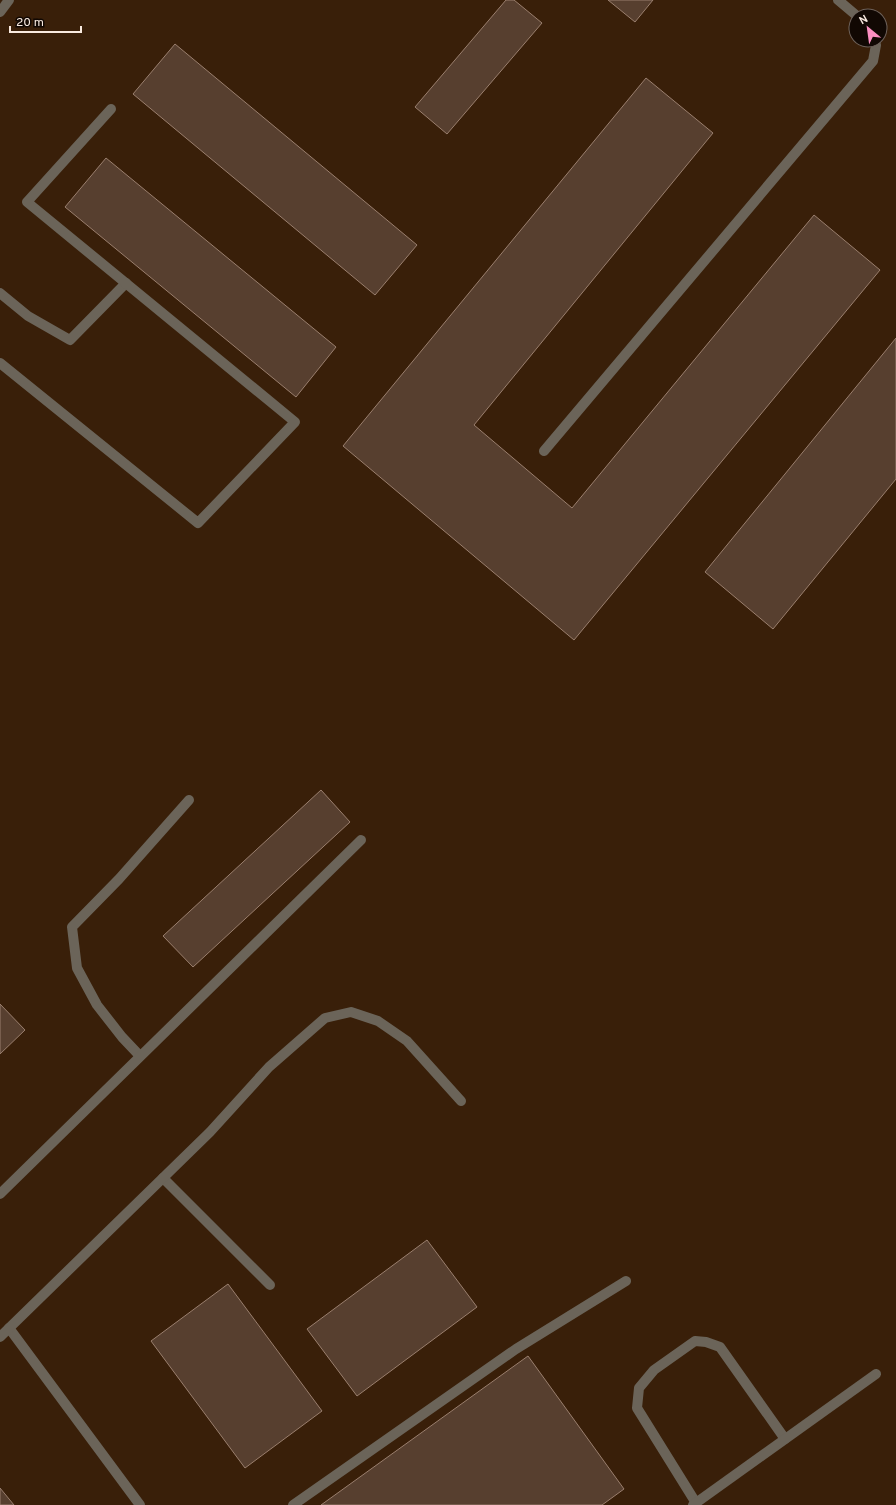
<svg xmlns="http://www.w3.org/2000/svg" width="896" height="1505" font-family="Overpass,sans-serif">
  <rect width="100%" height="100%" fill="#2f1b0a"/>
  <!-- built -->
  <path fill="#391f09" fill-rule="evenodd" d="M 0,0 L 896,0 L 896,1505 L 0,1505 ZM 856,16 L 880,16 L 880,40 L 856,40 Z"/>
  <!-- building -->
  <g fill="#573f2f" stroke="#9a7f6e">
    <path d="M 506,0 L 514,0 L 542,23 L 447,134 L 415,107 Z"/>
    <path d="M 608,0 L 653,0 L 635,22 Z"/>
    <path d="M 175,44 L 417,245 L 375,295 L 133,94 Z"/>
    <path d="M 646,78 L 713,133 L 474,425 L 572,508 L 814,215 L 880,270 L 574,640 L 343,446 Z"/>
    <path d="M 106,158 L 336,347 L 296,397 L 65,207 Z"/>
    <path d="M 896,338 L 896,479 L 773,629 L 705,572 Z"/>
    <path d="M 321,790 L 350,822 L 193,967 L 163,936 Z"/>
    <path d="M 0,1004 L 25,1030 L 0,1054 Z"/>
    <path d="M 427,1240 L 477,1307 L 357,1396 L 307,1329 Z"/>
    <path d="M 228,1284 L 322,1411 L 245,1468 L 151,1341 Z"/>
    <path d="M 528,1356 L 624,1489 L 602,1505 L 321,1505 Z"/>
    <path d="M 0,1488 L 14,1505 L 0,1505 Z"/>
  </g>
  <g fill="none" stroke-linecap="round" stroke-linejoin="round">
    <!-- service -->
    <g stroke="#6b6459" stroke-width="10">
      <path d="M 838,0 L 857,16"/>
      <path d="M 0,293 L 28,316 L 70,340 L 126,283"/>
      <path d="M 0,363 L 198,523 L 295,422 L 27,202 L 111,109"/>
      <path d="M 544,451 L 873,61 L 876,45 L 874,40"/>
      <path d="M 139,1055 L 122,1037 L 97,1005 L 77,968 L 72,927 L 119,879 L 189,800"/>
      <path d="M 163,1178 L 270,1285"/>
      <path d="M 0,1194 L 361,840"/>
      <path d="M 9,1328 L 140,1505"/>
      <path d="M 0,1337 L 210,1132 L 269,1067 L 325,1018 L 351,1012 L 378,1021 L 407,1041 L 461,1101"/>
      <path d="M 696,1503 L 637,1408 L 639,1388 L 654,1370 L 695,1341 L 706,1342 L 720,1347 L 785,1439"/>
      <path d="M 293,1505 L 516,1349 L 626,1281"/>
      <path d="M 693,1505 L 876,1374"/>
    </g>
    <!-- minor -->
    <path stroke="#6b6459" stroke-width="10" d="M 0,12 L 9,0"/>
  </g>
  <!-- north arrow -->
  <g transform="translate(868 28) rotate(331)"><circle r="19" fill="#110803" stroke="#6e625b"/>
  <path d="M0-3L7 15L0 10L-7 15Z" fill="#fc8fc1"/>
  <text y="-6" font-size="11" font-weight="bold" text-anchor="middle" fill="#f9eae0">N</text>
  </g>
  <!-- scale -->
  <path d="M10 26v6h71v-6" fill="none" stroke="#f9eae0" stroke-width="2"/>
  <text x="16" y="26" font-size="12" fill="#f9eae0" stroke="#110803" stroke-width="3" paint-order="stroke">20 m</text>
</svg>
